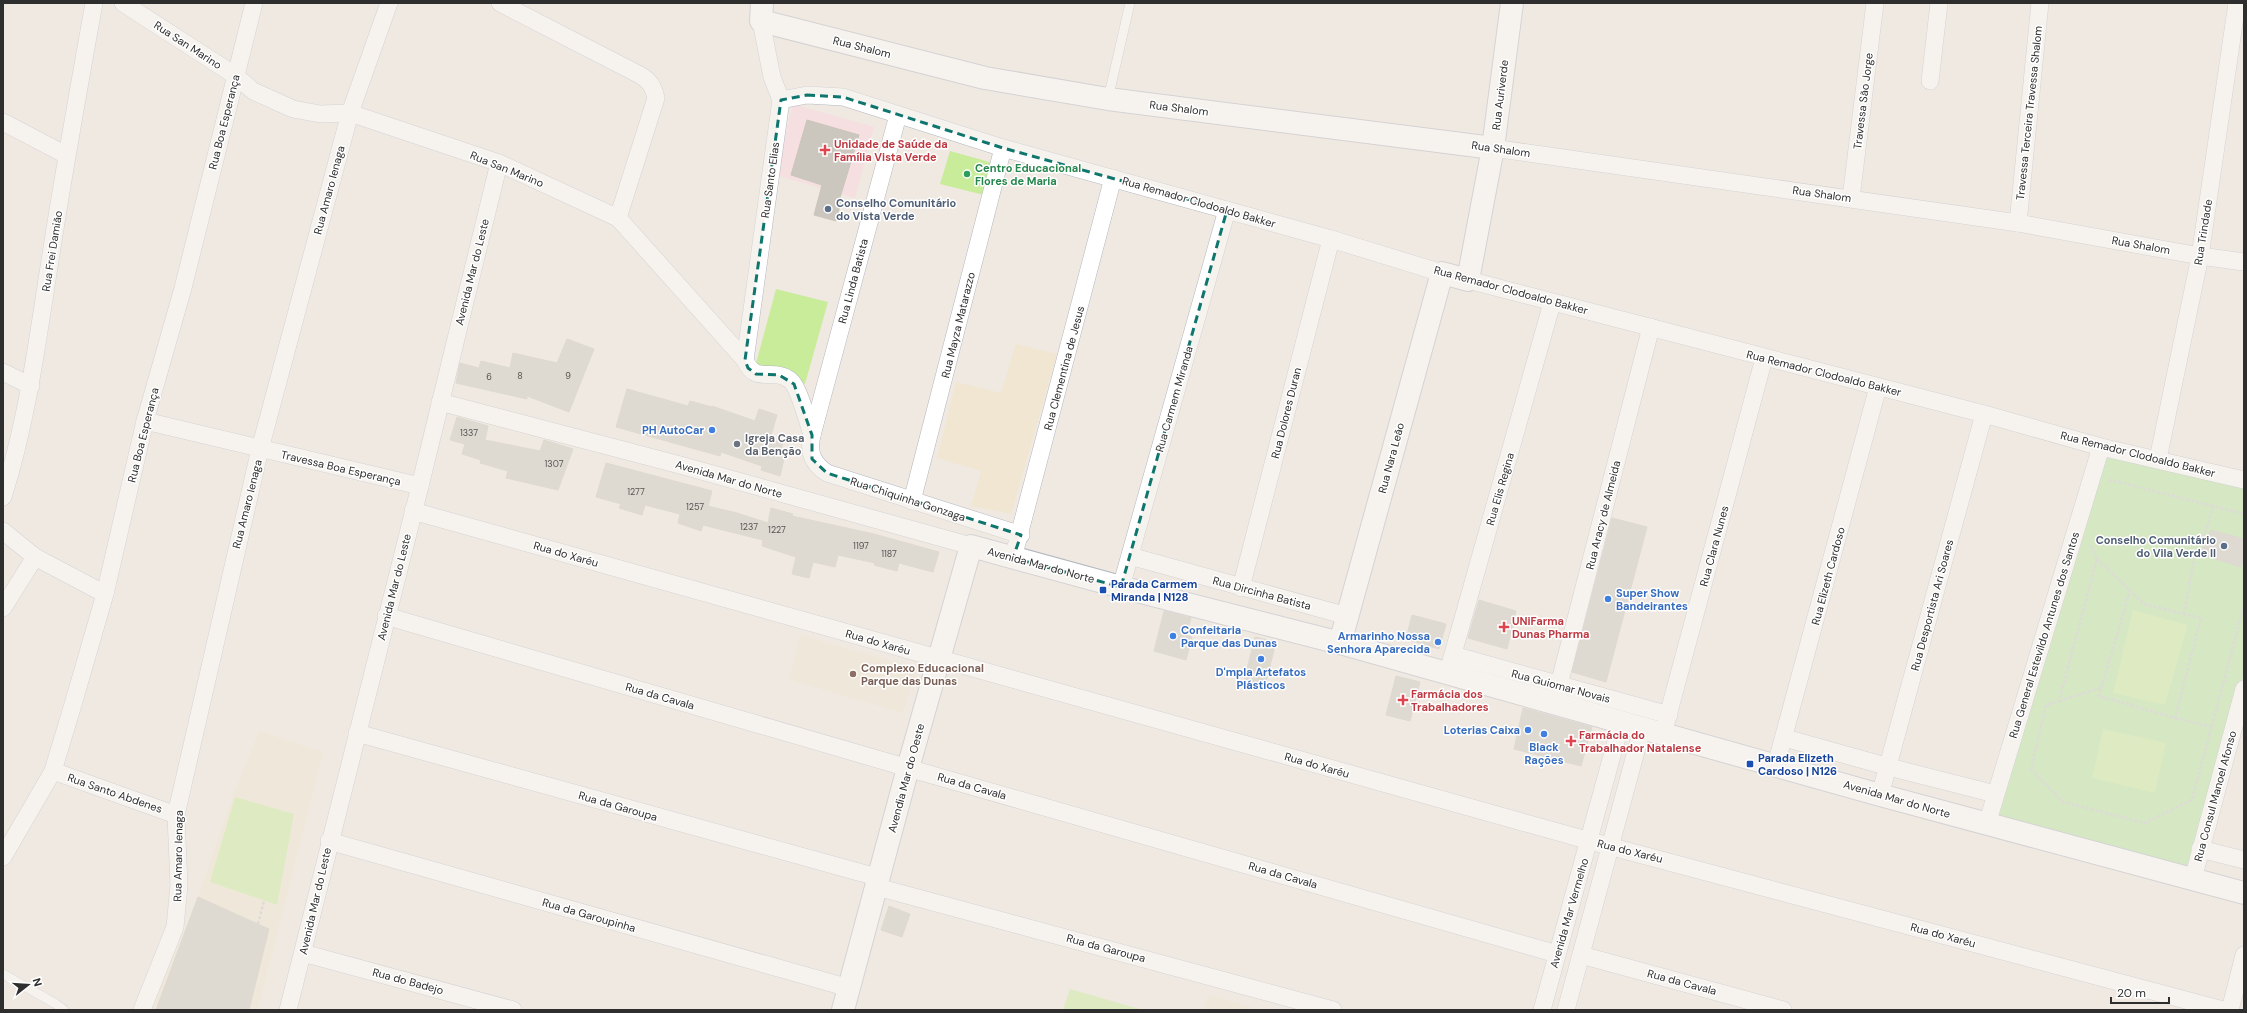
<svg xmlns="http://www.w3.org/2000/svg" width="2247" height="1013" font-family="'DM Sans',sans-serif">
  <rect width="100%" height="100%" fill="#efe9e1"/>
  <!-- education -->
  <g fill="#f0e6d1">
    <path d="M 1016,344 L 1057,354 L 1011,514 L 971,506 L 981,471 L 937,458 L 956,382 L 1001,393 Z"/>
    <path d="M 800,635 L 917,668 L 903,713 L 789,680 Z"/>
    <path d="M 259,731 L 323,752 L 258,1010 L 152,1010 L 198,897 L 233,796 Z"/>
    <path d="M 1208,995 L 1255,1008 L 1264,1010 L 1203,1010 Z"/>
  </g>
  <!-- medical -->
  <path fill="#f5dfe0" d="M 793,104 L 874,127 L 855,198 L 776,175 Z"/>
  <!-- green -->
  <path fill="#b6e59e" d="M 2101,447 L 2244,480 L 2244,674 L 2184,877 L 1989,818 Z"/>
  <!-- pitch -->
  <g fill="#c9ec9a">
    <path d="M 950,151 L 993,163 L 984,195 L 940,184 Z"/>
    <path d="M 776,289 L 828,302 L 805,384 L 755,367 Z"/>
    <path d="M 2133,610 L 2188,625 L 2165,705 L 2113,693 Z"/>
    <path d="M 2103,729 L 2166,743 L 2155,793 L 2092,778 Z"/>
    <path d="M 235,797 L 294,814 L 277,905 L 210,882 Z"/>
    <path d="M 1070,989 L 1143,1010 L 1063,1010 Z"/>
  </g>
  <!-- building -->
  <g fill="#cbc7bf" stroke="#cbc5ba">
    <path d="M 807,120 L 859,135 L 839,201 L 841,202 L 836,221 L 814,215 L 822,185 L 791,175 Z"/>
    <path d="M 567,339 L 594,349 L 569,412 L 527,396 L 527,399 L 456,383 L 460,363 L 479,368 L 481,361 L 510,368 L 513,353 L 557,363 Z"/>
    <path d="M 627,389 L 688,406 L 690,401 L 712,407 L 712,406 L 755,421 L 759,409 L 777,415 L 770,439 L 783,443 L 780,453 L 785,455 L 780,476 L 761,470 L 762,466 L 721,452 L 720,456 L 616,427 Z"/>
    <path d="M 457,417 L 488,426 L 485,440 L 540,451 L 544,440 L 573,449 L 558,490 L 506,478 L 508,471 L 480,463 L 481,460 L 462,454 L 465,444 L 450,440 Z"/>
    <path d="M 606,463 L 712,491 L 708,506 L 737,513 L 768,523 L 771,508 L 793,514 L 792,516 L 874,534 L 939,552 L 933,572 L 899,563 L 897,571 L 874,565 L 875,563 L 838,555 L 835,567 L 813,562 L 809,578 L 792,574 L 796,557 L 762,546 L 763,540 L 703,525 L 701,531 L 678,523 L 680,514 L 645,505 L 642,515 L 619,508 L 621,504 L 596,497 Z"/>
    <path d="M 1612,518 L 1647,527 L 1606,682 L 1572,672 Z"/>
    <path d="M 2211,530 L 2244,539 L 2244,557 L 2241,567 L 2200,554 Z"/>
    <path d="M 1479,600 L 1516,611 L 1507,649 L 1468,638 Z"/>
    <path d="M 1164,611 L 1191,618 L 1186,635 L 1192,637 L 1186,660 L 1154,651 Z"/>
    <path d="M 1412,615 L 1446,624 L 1439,649 L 1406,639 Z"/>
    <path d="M 1255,637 L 1276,642 L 1265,686 L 1244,681 Z"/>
    <path d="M 1396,676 L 1420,682 L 1410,721 L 1386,715 Z"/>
    <path d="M 1523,708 L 1592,727 L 1581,766 L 1514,749 Z"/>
    <path d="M 198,897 L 269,929 L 249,1010 L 156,1010 Z"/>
    <path d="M 889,906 L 910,914 L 902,937 L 881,930 Z"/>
  </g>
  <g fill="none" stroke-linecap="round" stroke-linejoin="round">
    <defs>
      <g id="lane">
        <path d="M 1108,99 L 1130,3"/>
        <path d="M 3,974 L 56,1004 L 64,1010"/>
      </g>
      <g id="street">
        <path d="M 123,3 L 236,76 L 253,91 L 293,109 L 320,114 L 350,113 L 499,163 L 618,218 L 745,360 C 755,385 773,367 790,380 C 799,387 808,423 812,435"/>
        <path d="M 500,3 L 640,75 C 650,81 653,86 656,98 L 618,218"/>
        <path d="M 1930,81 L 1939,3"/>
        <path d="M 781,100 L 807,95 L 843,97 L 1003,148 L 1331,239 L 1442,273"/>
        <path d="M 898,115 L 812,435 C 808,452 812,463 827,473 L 1021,535"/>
        <path d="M 3,122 L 66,155"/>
        <path d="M 1493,148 L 2018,223 L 2200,256 L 2244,262"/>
        <path d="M 1851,198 L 1875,3"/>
        <path d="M 2018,223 L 2040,3"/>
        <path d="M 1468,280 L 1984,414 L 2101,447 L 2244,480"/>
        <path d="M 745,360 L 781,100 L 772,77 L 761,21"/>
        <path d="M 3,372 L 31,386"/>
        <path d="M 440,402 L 680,465 L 971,546"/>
        <path d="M 145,421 L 420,486"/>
        <path d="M 2158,459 L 2200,256 L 2237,3"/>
        <path d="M 3,497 C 28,418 38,336 51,254 C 64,170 79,87 94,3"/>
        <path d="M 912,501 L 1003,148"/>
        <path d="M 413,511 L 1590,841 L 2223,1010"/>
        <path d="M 3,531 L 35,557 L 105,594"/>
        <path d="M 1130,556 L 1347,616"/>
        <path d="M 1013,558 L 1113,178"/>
        <path d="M 1121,587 L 1227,210"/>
        <path d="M 1241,588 L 1331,239"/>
        <path d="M 3,608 L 35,557"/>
        <path d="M 386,616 L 908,768 L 1557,954"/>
        <path d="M 1453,655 L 1669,715"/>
        <path d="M 1447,675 L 1552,303"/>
        <path d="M 1554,704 L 1651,327"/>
        <path d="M 357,733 L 880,878"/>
        <path d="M 1663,734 L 1764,358"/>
        <path d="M 1785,738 L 1889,767 L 1995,794"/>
        <path d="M 1776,765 L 1878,387"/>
        <path d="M 53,771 L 176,815"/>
        <path d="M 1880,795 L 1984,414"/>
        <path d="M 1987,824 L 2101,447"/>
        <path d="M 329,841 L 849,988"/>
        <path d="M 2200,849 L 2244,860"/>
        <path d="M 3,857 L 53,771 L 74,701 L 105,594 L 145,421 L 183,288 L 254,3"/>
        <path d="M 2193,879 L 2244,689"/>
        <path d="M 877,887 L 1333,1010"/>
        <path d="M 303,953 L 513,1010"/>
        <path d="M 1581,955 L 1783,1010"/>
        <path d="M 142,1010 L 175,927 L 179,885 L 176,815 L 260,449 L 350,113 L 389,3"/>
        <path d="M 288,1010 L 420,486 L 499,163"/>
        <path d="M 1542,1010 L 1621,723"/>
        <path d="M 1566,1010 L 1642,729"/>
        <path d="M 2230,1010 L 2244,955"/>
      </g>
      <g id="secondary">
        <path d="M 762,3 L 761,21 L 985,78 L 1108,99 L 1493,148"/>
        <path d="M 1340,643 L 1442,273 L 1468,280 L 1493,148 L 1512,3"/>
        <path d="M 843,1010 L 908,768 L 971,546 L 1121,587 L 1340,643 L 1880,795 L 2244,893"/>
      </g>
    </defs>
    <!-- lane casing -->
    <use href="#lane" stroke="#b4b7c1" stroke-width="10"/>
    <!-- street casing -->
    <use href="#street" stroke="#b4b7c1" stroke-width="18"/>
    <!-- secondary casing -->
    <use href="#secondary" stroke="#b4b7c1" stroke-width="24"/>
    <!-- path -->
    <g stroke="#c9c9c9" stroke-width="2.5" stroke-dasharray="3 2" stroke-linecap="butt">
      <path d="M 2110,482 L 2111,480 L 2244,514"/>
      <path d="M 2091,546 L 2097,559 L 2059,701 L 2046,705 L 2031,769 L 2063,802 L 2145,823 L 2192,800 L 2244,606"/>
      <path d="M 2097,559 L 2144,604 L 2201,618 L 2175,718 L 2099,696 L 2130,590"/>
      <path d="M 2184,614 L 2195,554 L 2207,528 L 2213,506"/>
      <path d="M 2059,701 L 2101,688"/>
      <path d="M 2175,718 L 2213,727"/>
      <path d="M 258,924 L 264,901"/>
    </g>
    <!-- lane -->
    <use href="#lane" stroke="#fff" stroke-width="9"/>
    <!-- street -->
    <use href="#street" stroke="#fff" stroke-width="17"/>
    <!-- secondary -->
    <use href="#secondary" stroke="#fff" stroke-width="22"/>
  </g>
  <!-- marked area -->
  <path d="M0 0H2247V1013H0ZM 807,95 L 843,97 L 1003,148 L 1227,210 L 1121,587 L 1013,558 L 1021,535 L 827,473 L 812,459 L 812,435 L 794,384 L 779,375 L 756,374 L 748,368 L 745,360 L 781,100 Z" fill="#efe9e1" fill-opacity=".55" fill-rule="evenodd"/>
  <path fill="none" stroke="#0f766e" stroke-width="3" stroke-dasharray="8 5" stroke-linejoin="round" d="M 807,95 L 843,97 L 1003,148 L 1227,210 L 1121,587 L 1013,558 L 1021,535 L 827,473 L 812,459 L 812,435 L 794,384 L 779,375 L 756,374 L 748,368 L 745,360 L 781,100 Z"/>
  <!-- markers -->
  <g fill="#e0444e" stroke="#fff" stroke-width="1.5">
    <path d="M823 144h4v4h4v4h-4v4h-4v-4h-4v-4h4z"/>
    <path d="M1502 621h4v4h4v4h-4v4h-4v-4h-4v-4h4z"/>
    <path d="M1401 694h4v4h4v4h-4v4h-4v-4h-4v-4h4z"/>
    <path d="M1569 735h4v4h4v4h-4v4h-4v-4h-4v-4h4z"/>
  </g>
  <circle fill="#2e9e5b" stroke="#fff" stroke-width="1.5" cx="967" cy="174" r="4"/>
  <g fill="#5c6f8a" stroke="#fff" stroke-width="1.5">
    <circle cx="828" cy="209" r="4"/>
    <circle cx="2224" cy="546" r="4"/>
  </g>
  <g fill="#3f7fe0" stroke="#fff" stroke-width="1.5">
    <circle cx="712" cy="430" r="4"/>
    <circle cx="1608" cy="599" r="4"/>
    <circle cx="1173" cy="636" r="4"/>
    <circle cx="1438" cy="642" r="4"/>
    <circle cx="1261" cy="659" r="4"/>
    <circle cx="1528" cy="730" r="4"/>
    <circle cx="1544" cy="734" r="4"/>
  </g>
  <circle fill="#6b7280" stroke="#fff" stroke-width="1.5" cx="737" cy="444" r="4"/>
  <g fill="#1a4fb4" stroke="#fff" stroke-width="1.5">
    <rect x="1099" y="586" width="8" height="8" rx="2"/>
    <rect x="1746" y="760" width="8" height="8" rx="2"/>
  </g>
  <circle fill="#8d6e63" stroke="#fff" stroke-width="1.5" cx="853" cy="674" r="4"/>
  <g text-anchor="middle" stroke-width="3" stroke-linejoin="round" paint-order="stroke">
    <!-- number labels -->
    <g font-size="9" fill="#555452">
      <text x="520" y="379">8</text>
      <text x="568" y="379">9</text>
      <text x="489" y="380">6</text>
      <text x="469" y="436">1337</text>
      <text x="554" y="467">1307</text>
      <text x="636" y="495">1277</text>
      <text x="695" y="510">1257</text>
      <text x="749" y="530">1237</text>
      <text x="777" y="533">1227</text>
      <text x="861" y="549">1197</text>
      <text x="889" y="557">1187</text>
    </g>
    <!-- street labels -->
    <g font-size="11" fill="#2e2e2e" stroke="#fff">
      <text transform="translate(188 45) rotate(33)" y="4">Rua San Marino</text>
      <text transform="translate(862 47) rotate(14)" y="4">Rua Shalom</text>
      <text transform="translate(1500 95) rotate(-83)" y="4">Rua Auriverde</text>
      <text transform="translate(1863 101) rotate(-83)" y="4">Travessa São Jorge</text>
      <text transform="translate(1179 108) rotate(7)" y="4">Rua Shalom</text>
      <text transform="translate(2029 113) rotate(-84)" y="4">Travessa Terceira Travessa Shalom</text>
      <text transform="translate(224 122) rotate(-76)" y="4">Rua Boa Esperança</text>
      <text transform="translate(1501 149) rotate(8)" y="4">Rua Shalom</text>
      <text transform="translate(507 169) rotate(22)" y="4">Rua San Marino</text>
      <text transform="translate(770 180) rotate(-82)" y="4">Rua Santo Elias</text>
      <text transform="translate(329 190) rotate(-75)" y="4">Rua Amaro Ienaga</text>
      <text transform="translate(1822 194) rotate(8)" y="4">Rua Shalom</text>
      <text transform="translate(1199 202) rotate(16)" y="4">Rua Remador Clodoaldo Bakker</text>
      <text transform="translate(2203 232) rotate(-81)" y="4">Rua Trindade</text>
      <text transform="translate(2141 245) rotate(10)" y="4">Rua Shalom</text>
      <text transform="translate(52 251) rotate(-81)" y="4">Rua Frei Damião</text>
      <text transform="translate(472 272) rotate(-76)" y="4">Avenida Mar do Leste</text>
      <text transform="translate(853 281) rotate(-75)" y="4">Rua Linda Batista</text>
      <text transform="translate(1511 290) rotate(15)" y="4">Rua Remador Clodoaldo Bakker</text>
      <text transform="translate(958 325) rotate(-76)" y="4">Rua Mayza Matarazzo</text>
      <text transform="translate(1064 368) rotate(-75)" y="4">Rua Clementina de Jesus</text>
      <text transform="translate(1824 373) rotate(14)" y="4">Rua Remador Clodoaldo Bakker</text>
      <text transform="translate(1174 399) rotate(-74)" y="4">Rua Carmem Miranda</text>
      <text transform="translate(1286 413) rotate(-76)" y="4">Rua Dolores Duran</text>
      <text transform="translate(143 435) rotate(-76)" y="4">Rua Boa Esperança</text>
      <text transform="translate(2138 454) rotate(14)" y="4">Rua Remador Clodoaldo Bakker</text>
      <text transform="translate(1391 458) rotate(-75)" y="4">Rua Nara Leão</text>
      <text transform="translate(341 468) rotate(13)" y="4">Travessa Boa Esperança</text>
      <text transform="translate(729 479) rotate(16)" y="4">Avenida Mar do Norte</text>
      <text transform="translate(1500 489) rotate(-74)" y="4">Rua Elis Regina</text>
      <text transform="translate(908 499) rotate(18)" y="4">Rua Chiquinha Gonzaga</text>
      <text transform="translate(247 504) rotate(-76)" y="4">Rua Amaro Ienaga</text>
      <text transform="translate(1603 515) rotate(-76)" y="4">Rua Aracy de Almeida</text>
      <text transform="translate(1714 546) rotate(-75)" y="4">Rua Clara Nunes</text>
      <text transform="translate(566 554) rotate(16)" y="4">Rua do Xaréu</text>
      <text transform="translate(1041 565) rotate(15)" y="4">Avenida Mar do Norte</text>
      <text transform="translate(1828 576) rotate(-75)" y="4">Rua Elizeth Cardoso</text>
      <text transform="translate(394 587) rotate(-76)" y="4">Avenida Mar do Leste</text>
      <text transform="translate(1262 593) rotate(15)" y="4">Rua Dircinha Batista</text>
      <text transform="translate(1932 605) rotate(-75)" y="4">Rua Desportista Ari Soares</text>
      <text transform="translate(2044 635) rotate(-73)" y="4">Rua General Estevildo Antunes dos Santos</text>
      <text transform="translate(878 642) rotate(16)" y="4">Rua do Xaréu</text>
      <text transform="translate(1561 686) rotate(15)" y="4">Rua Guiomar Novais</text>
      <text transform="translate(660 696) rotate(16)" y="4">Rua da Cavala</text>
      <text transform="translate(1317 765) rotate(16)" y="4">Rua do Xaréu</text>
      <text transform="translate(906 778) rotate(-75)" y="4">Avendia Mar do Oeste</text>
      <text transform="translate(972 786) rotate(16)" y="4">Rua da Cavala</text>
      <text transform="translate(115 793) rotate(19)" y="4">Rua Santo Abdenes</text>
      <text transform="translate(2215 796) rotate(-75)" y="4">Rua Consul Manoel Afonso</text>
      <text transform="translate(1897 799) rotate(16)" y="4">Avenida Mar do Norte</text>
      <text transform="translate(618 806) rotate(16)" y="4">Rua da Garoupa</text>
      <text transform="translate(1630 851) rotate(14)" y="4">Rua do Xaréu</text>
      <text transform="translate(178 856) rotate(-89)" y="4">Rua Amaro Ienaga</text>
      <text transform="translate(1283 875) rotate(16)" y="4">Rua da Cavala</text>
      <text transform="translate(315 901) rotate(-77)" y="4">Avenida Mar do Leste</text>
      <text transform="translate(1569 913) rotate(-74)" y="4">Avenida Mar Vermelho</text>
      <text transform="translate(589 915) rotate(16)" y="4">Rua da Garoupinha</text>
      <text transform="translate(1943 935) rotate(15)" y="4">Rua do Xaréu</text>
      <text transform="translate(1106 948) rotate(15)" y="4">Rua da Garoupa</text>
      <text transform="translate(408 981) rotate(15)" y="4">Rua do Badejo</text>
      <text transform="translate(1682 982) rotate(15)" y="4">Rua da Cavala</text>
    </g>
    <!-- health labels -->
    <g font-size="11" font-weight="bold" fill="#be3a42" stroke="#fff" text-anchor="start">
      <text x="834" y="148">Unidade de Saúde da<tspan x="834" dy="13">Família Vista Verde</tspan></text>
      <text x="1512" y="625">UNiFarma<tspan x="1512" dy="13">Dunas Pharma</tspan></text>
      <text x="1411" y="698">Farmácia dos<tspan x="1411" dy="13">Trabalhadores</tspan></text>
      <text x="1579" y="739">Farmácia do<tspan x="1579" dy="13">Trabalhador Natalense</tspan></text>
    </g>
    <!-- leisure labels -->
    <g font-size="11" font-weight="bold" fill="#27864d" stroke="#fff" text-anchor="start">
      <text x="975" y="172">Centro Educacional<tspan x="975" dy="13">Flores de Maria</tspan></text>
    </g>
    <!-- service labels -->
    <g font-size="11" font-weight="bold" fill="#4e5e75" stroke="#fff" text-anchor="start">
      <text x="836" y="207">Conselho Comunitário<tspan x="836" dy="13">do Vista Verde</tspan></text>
      <text x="2216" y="544" text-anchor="end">Conselho Comunitário<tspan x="2216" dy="13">do Vila Verde II</tspan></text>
    </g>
    <!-- shop labels -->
    <g font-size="11" font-weight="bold" fill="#366cbe" stroke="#fff" text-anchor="end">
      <text x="704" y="434">PH AutoCar</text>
      <text x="1616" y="597" text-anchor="start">Super Show<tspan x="1616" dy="13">Bandeirantes</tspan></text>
      <text x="1181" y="634" text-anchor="start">Confeitaria<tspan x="1181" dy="13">Parque das Dunas</tspan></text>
      <text x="1430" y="640">Armarinho Nossa<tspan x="1430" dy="13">Senhora Aparecida</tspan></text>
      <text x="1261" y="676" text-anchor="middle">D'mpla Artefatos<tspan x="1261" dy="13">Plásticos</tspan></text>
      <text x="1520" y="734">Loterias Caixa</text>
      <text x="1544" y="751" text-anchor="middle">Black<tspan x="1544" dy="13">Rações</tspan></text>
    </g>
    <!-- worship labels -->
    <g font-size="11" font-weight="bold" fill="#5b616d" stroke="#fff" text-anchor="start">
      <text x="745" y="442">Igreja Casa<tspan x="745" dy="13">da Benção</tspan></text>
    </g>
    <!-- transit labels -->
    <g font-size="11" font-weight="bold" fill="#164399" stroke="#fff" text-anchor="start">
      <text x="1111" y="588">Parada Carmem<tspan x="1111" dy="13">Miranda | N128</tspan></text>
      <text x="1758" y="762">Parada Elizeth<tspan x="1758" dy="13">Cardoso | N126</tspan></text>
    </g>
    <!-- education labels -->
    <g font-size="11" font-weight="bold" fill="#785e54" stroke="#fff" text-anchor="start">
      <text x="861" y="672">Complexo Educacional<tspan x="861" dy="13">Parque das Dunas</tspan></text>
    </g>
  </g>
  <!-- border -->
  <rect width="2247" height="1013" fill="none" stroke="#2e2e2e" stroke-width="8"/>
  <!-- north arrow -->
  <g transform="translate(28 985) rotate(73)" stroke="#ffffff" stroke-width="3" paint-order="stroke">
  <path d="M0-3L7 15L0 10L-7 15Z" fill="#2e2e2e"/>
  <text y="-6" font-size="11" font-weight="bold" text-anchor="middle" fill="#2e2e2e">N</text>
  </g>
  <!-- scale -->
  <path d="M2111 997v6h58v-6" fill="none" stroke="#2e2e2e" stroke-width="2"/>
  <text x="2117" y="997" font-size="12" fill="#2e2e2e" stroke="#ffffff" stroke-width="3" paint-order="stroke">20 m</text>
</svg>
